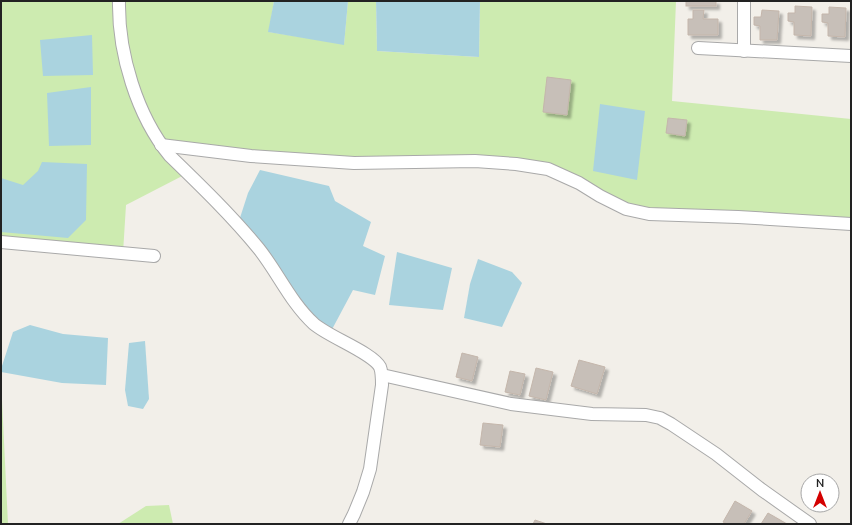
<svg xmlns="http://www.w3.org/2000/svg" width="852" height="525" font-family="'Nunito Sans',sans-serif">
  <defs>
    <filter id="shadow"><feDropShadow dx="3.5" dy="3.5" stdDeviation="1" flood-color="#0004"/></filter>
  </defs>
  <rect width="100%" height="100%" fill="#f2efe9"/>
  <!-- grass -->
  <g fill="#cdebb0">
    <path d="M 1,1 L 274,1 L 269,32 L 344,44 L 348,1 L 376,1 L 377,51 L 479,57 L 480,1 L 676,1 L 672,101 L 851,119 L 851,224 L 649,214 L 548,169 L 354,163 L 162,145 L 188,173 L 126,205 L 123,253 L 1,242 Z"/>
    <path d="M 1,400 L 2,400 L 8,524 L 1,524 Z"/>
    <path d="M 169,505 L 173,524 L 118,524 L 146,506 Z"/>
  </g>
  <!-- water -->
  <g fill="#aad3df">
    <path d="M 274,1 L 348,1 L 344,45 L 268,32 Z"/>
    <path d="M 376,1 L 480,1 L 479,57 L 377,51 Z"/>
    <path d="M 92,35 L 93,75 L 43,76 L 40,40 Z"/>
    <path d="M 91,87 L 91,145 L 49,146 L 47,93 Z"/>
    <path d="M 600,104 L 645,111 L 637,180 L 593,171 Z"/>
    <path d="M 42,162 L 87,164 L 86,220 L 68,238 L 1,232 L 1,178 L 23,185 L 38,171 Z"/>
    <path d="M 260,170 L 329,186 L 335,201 L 371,222 L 363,246 L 385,256 L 375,295 L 353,290 L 329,335 L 238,224 L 248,193 Z"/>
    <path d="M 397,252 L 452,268 L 443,310 L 389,305 Z"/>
    <path d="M 478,259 L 512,272 L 522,283 L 502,327 L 464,318 L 470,284 Z"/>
    <path d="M 30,325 L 63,334 L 108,338 L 106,385 L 62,383 L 1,372 L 1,369 L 13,332 Z"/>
    <path d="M 145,341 L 149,399 L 143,409 L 128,406 L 125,390 L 129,343 Z"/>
  </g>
  <!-- building -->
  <g fill="#c7bfb8" stroke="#c4b6ab" filter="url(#shadow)">
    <rect x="686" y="1" width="30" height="5"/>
    <path d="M 795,6 L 812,7 L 811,36 L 794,35 L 794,22 L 788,21 L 788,13 L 795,13 Z"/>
    <path d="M 829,7 L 846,8 L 845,37 L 828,36 L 828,23 L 822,22 L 822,14 L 829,14 Z"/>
    <path d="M 693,10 L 704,10 L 703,19 L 718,19 L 718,35 L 688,35 L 688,19 L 693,19 Z"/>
    <path d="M 762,10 L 779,11 L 777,40 L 760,40 L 760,26 L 754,25 L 754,17 L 761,17 Z"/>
    <path d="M 547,77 L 571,80 L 567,115 L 543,112 Z"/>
    <path d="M 668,118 L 687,120 L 685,136 L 666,133 Z"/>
    <path d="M 462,353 L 478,357 L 472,381 L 456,377 Z"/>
    <path d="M 579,360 L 605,367 L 597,394 L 571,386 Z"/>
    <path d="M 536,368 L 553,372 L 546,400 L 529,396 Z"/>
    <path d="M 510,371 L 525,374 L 520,395 L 505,392 Z"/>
    <path d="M 483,423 L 503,425 L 500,447 L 480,445 Z"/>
    <path d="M 735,501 L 752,511 L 744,524 L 727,524 L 723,522 Z"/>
    <path d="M 768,513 L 787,524 L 761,524 Z"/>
    <path d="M 535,520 L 547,524 L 533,524 Z"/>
  </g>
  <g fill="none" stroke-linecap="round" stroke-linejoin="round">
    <defs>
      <g id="street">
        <path d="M 119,1 C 118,53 137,116 170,156 C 201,186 232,216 259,249 C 278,273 291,303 314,324 C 329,337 373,353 380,367 C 382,372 382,380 382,385 L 370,469 L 363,492 L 354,514 L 349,524"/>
        <path d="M 698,48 L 851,56"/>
        <path d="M 744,51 L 744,1"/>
        <path d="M 161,145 L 251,156 L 354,163 L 475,161 L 516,164 L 548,169 L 579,183 L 600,196 L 626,209 L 649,214 L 738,217 L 851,224"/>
        <path d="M 1,242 L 154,256"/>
        <path d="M 382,375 L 511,404 L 592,414 L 646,415 L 660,418 L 671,424 L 716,454 L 762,490 L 810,524"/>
      </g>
    </defs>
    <!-- street casing -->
    <use href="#street" stroke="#a9a9a9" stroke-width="14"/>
    <!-- street -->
    <use href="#street" stroke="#fff" stroke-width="12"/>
  </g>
  <!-- border -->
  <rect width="852" height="525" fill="none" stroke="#222222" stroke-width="4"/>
  <!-- north arrow -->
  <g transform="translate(820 493)"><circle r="19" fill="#ffffff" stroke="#a7a7a7"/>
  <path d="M0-3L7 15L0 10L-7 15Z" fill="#d40000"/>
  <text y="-6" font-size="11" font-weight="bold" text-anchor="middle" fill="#222222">N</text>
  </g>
</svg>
